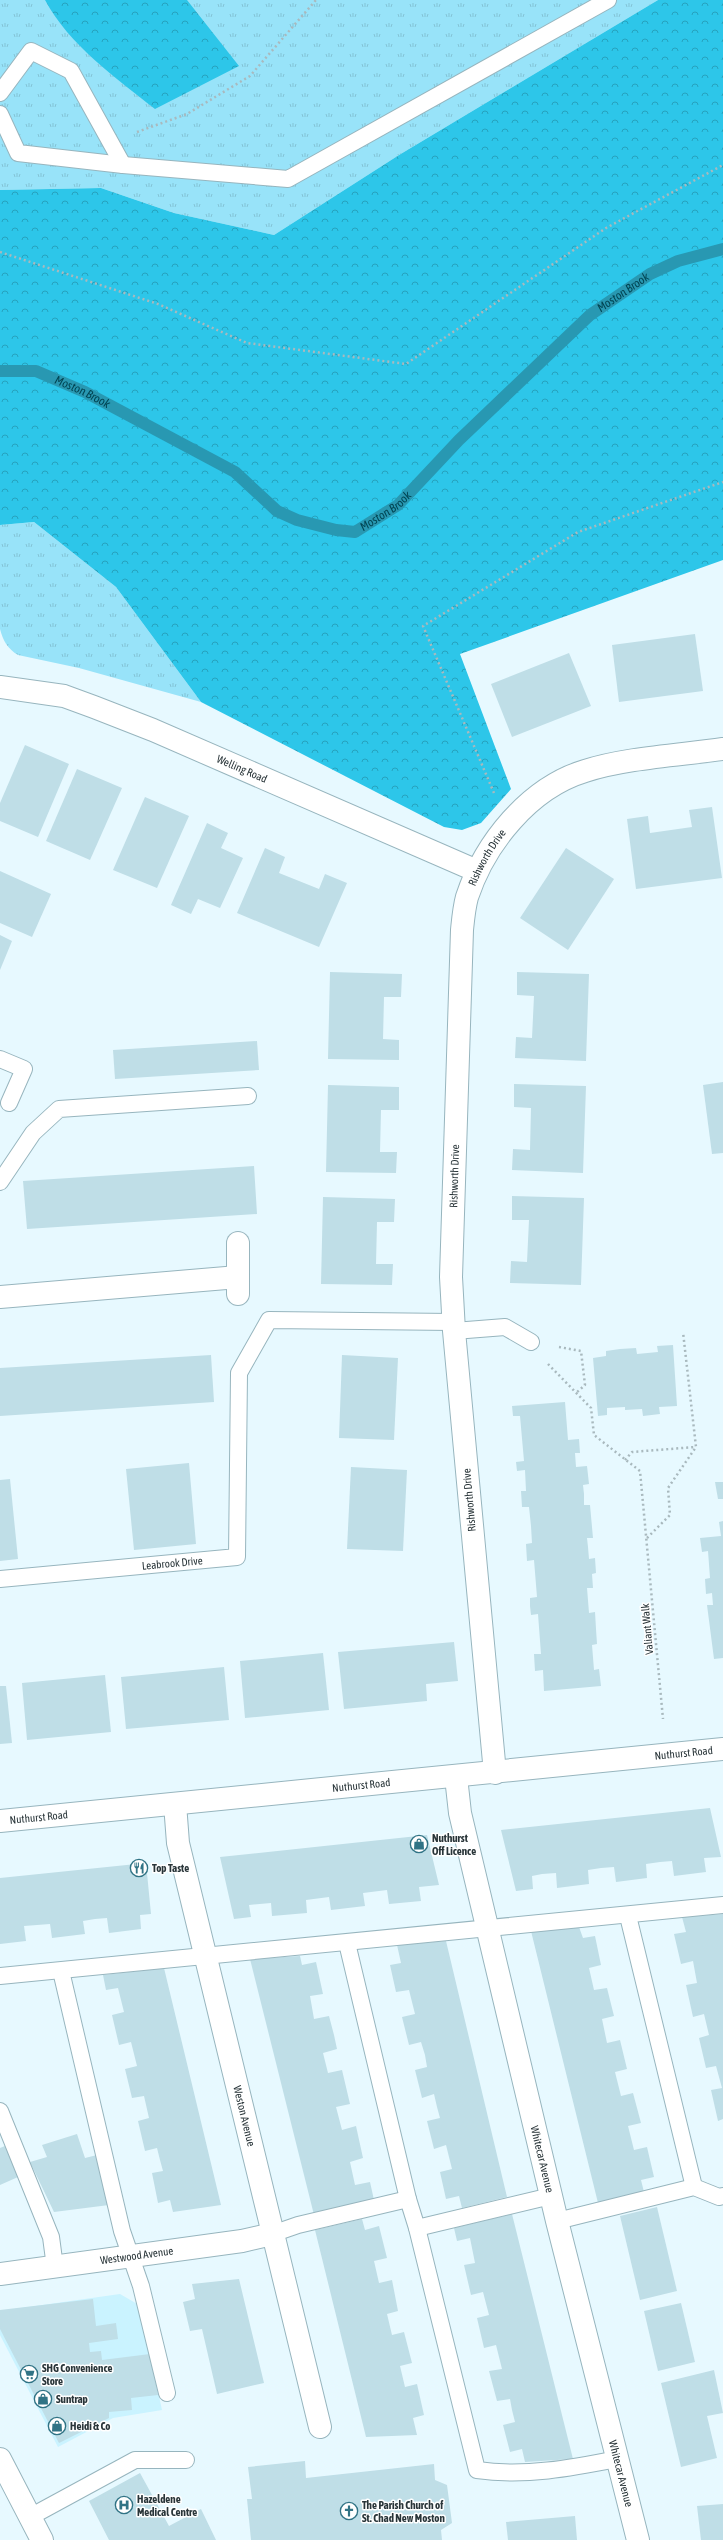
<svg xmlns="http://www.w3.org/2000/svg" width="723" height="2540" font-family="'Asap Condensed',sans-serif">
  <defs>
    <pattern id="grass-tufts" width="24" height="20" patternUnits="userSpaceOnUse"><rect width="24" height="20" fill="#98e3f9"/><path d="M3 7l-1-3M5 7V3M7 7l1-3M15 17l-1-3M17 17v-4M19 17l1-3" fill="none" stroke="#83c3d6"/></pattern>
    <pattern id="forest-crowns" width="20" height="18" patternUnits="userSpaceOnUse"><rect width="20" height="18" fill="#2dc6e9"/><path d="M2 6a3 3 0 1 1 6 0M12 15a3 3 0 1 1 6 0" fill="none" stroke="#26a2be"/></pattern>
  </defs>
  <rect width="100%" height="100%" fill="#e7f9ff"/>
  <!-- built -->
  <path fill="#caf3ff" d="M 120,2294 L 139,2305 L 162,2410 L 113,2418 L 58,2447 L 0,2335 L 0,2311 Z"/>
  <!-- grass -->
  <g fill="url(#grass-tufts)">
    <path d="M 0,0 L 658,0 L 399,155 L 274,235 L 174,213 L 101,188 L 0,190 Z"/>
    <path d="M 34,522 L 116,587 L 201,702 L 79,668 L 18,655 C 8,649 3,641 0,629 L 0,525 Z"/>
  </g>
  <!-- forest -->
  <g fill="url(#forest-crowns)">
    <path d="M 45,0 L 187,0 L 239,66 L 155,109 C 116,78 69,45 45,0 Z"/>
    <path d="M 658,0 L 723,0 L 723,560 L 460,654 L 511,789 L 481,823 L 462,830 L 444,827 L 201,702 L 116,587 L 34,522 L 0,525 L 0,190 L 101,188 L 174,213 L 274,235 L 399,155 Z"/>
  </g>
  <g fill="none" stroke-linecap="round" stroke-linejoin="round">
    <!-- stream -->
    <path stroke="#2898b2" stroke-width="12" id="s1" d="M 0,371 L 36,371 L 85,392 L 235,472 L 277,511 L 297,520 L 336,530 L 355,532 L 398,505 L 459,440 L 590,315 L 650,274 L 678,261 L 723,249"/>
  </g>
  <!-- building -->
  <g fill="#bfdee7">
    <path d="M 695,634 L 703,691 L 619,702 L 612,645 Z"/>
    <path d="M 569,653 L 591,706 L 512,737 L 491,684 Z"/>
    <path d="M 25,745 L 69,764 L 38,837 L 0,821 L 0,803 Z"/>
    <path d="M 77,769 L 122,788 L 90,860 L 46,841 Z"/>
    <path d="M 145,797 L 189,816 L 157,888 L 113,870 Z"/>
    <path d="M 712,807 L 722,878 L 636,889 L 627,819 L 648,816 L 650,833 L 692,827 L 689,810 Z"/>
    <path d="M 207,823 L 228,833 L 221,848 L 243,858 L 220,908 L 198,899 L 191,914 L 171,905 Z"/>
    <path d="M 265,848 L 285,857 L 279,873 L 319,889 L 325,874 L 347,883 L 319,947 L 237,913 Z"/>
    <path d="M 566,848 L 614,879 L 568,950 L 520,918 Z"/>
    <path d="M 0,871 L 51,894 L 32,937 L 0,923 Z"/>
    <path d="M 0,935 L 12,941 L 0,970 Z"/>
    <path d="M 330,972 L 402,974 L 401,997 L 384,997 L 383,1039 L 399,1040 L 399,1060 L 328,1059 Z"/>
    <path d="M 517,972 L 589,974 L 586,1061 L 515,1058 L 516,1037 L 532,1038 L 534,996 L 517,995 Z"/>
    <path d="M 257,1041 L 259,1070 L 115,1079 L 113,1050 Z"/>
    <path d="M 723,1082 L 723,1153 L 712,1154 L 703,1085 Z"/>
    <path d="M 514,1084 L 586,1086 L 583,1173 L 512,1170 L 513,1149 L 530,1150 L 531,1108 L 514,1107 Z"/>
    <path d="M 328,1085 L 399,1087 L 399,1110 L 381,1110 L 380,1152 L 397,1152 L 396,1173 L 326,1172 Z"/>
    <path d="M 254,1166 L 257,1214 L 27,1229 L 23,1181 Z"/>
    <path d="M 512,1196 L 584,1198 L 581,1285 L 510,1283 L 511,1261 L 527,1262 L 529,1220 L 512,1220 Z"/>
    <path d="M 323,1197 L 395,1199 L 394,1222 L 377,1222 L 376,1264 L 393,1264 L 392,1285 L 321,1284 Z"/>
    <path d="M 673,1345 L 677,1406 L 659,1407 L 660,1414 L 643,1416 L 642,1409 L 625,1410 L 625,1407 L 607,1408 L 607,1415 L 598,1416 L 593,1358 L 606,1356 L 606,1351 L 620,1349 L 636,1348 L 637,1354 L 658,1352 L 657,1346 Z"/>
    <path d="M 211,1355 L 214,1402 L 0,1416 L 0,1368 Z"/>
    <path d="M 342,1355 L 398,1358 L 394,1440 L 339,1438 Z"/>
    <path d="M 565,1402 L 568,1440 L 579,1439 L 580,1453 L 575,1453 L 576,1467 L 587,1466 L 589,1484 L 583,1485 L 584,1494 L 584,1505 L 590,1505 L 593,1538 L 587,1538 L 588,1547 L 589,1559 L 595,1558 L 596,1573 L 592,1574 L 593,1588 L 587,1588 L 589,1613 L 595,1612 L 596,1629 L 597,1644 L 592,1645 L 594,1670 L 599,1669 L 601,1686 L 544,1691 L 543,1670 L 535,1671 L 534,1654 L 541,1654 L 538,1614 L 531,1615 L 530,1606 L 530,1598 L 537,1597 L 534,1560 L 527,1561 L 526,1544 L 532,1543 L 531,1526 L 529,1507 L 522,1507 L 521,1491 L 526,1491 L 525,1470 L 517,1471 L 516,1462 L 524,1461 L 520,1416 L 513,1416 L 512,1406 Z"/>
    <path d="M 189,1463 L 196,1544 L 134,1550 L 126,1469 Z"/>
    <path d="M 351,1467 L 407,1470 L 403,1551 L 347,1549 Z"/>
    <path d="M 10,1479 L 18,1559 L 0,1561 L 0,1480 Z"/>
    <path d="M 715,1482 L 723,1482 L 723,1499 L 718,1499 Z"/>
    <path d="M 723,1521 L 723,1658 L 714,1659 L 707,1605 L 713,1605 L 712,1593 L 706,1594 L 705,1579 L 710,1578 L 708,1551 L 702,1552 L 700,1538 L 721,1536 L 719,1522 Z"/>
    <path d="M 454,1642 L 458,1681 L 426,1684 L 427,1701 L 344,1709 L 338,1652 Z"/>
    <path d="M 323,1653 L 329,1710 L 245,1718 L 240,1661 Z"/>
    <path d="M 224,1667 L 229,1720 L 126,1729 L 121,1677 Z"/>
    <path d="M 105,1675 L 111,1732 L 27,1740 L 22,1683 Z"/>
    <path d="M 0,1686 L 6,1686 L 12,1743 L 0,1744 Z"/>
    <path d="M 710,1808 L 721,1857 L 704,1858 L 706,1872 L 674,1876 L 672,1861 L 660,1862 L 646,1864 L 647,1878 L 616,1882 L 614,1867 L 601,1868 L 588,1870 L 589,1884 L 557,1888 L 556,1873 L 542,1874 L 532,1876 L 533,1889 L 516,1891 L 501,1830 Z"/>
    <path d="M 427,1835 L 439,1885 L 419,1887 L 421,1901 L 389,1904 L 387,1890 L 363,1893 L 365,1906 L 331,1910 L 329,1897 L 306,1900 L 307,1913 L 272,1916 L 271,1903 L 249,1905 L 251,1917 L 234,1919 L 220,1857 Z"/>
    <path d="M 146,1863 L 151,1914 L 140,1915 L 141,1929 L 109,1933 L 107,1918 L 95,1919 L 83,1921 L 85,1934 L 52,1938 L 50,1924 L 24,1926 L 26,1941 L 0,1944 L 0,1878 Z"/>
    <path d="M 723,1914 L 723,2119 L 718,2121 L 711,2090 L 722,2088 L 716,2066 L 706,2068 L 699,2038 L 709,2035 L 704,2014 L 693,2017 L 686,1985 L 697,1983 L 693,1961 L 681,1964 L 674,1934 L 686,1932 L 682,1917 Z"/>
    <path d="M 579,1927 L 583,1938 L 595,1936 L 601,1965 L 589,1968 L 594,1990 L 607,1988 L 614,2016 L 602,2019 L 607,2043 L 620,2040 L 627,2069 L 615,2072 L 621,2096 L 633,2093 L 641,2123 L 628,2126 L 634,2150 L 647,2147 L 654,2177 L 641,2180 L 644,2192 L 598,2203 L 531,1931 Z"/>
    <path d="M 446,1941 L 507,2197 L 462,2208 L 459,2196 L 446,2199 L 440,2172 L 452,2169 L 446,2145 L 434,2149 L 427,2121 L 440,2118 L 437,2107 L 434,2094 L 422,2098 L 415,2070 L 427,2067 L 425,2055 L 421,2042 L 409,2045 L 402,2017 L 415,2014 L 409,1990 L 396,1992 L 390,1965 L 401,1963 L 397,1945 Z"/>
    <path d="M 300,1956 L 302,1965 L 316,1962 L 323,1994 L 310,1996 L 314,2019 L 329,2016 L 334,2035 L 337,2049 L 323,2053 L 328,2073 L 342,2070 L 350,2104 L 336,2107 L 342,2130 L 356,2126 L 363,2158 L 350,2162 L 355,2185 L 370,2182 L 374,2200 L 314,2215 L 250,1959 Z"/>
    <path d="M 164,1968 L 221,2205 L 173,2212 L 170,2200 L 158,2203 L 152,2173 L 163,2171 L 160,2160 L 157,2148 L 145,2151 L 138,2121 L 149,2118 L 144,2096 L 132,2098 L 125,2069 L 137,2066 L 131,2042 L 119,2045 L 112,2015 L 124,2012 L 118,1988 L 106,1990 L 103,1975 Z"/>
    <path d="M 77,2134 L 85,2158 L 97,2155 L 109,2205 L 54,2212 L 30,2162 L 47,2157 L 42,2145 Z"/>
    <path d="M 5,2146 L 18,2177 L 0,2185 L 0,2148 Z"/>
    <path d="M 657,2207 L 677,2291 L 640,2300 L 620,2216 Z"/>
    <path d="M 512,2214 L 564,2423 L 573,2459 L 525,2462 L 522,2449 L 510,2452 L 503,2425 L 515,2422 L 512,2410 L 510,2399 L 497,2401 L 489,2371 L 502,2369 L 496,2345 L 484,2348 L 477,2318 L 489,2315 L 483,2292 L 471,2295 L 464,2265 L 475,2263 L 470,2238 L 457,2241 L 454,2228 Z"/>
    <path d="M 362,2219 L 365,2230 L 379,2226 L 387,2258 L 374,2261 L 379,2283 L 392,2280 L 398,2311 L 387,2314 L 392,2335 L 404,2332 L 412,2363 L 400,2366 L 405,2387 L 417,2384 L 424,2415 L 413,2418 L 417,2435 L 366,2437 L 315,2230 Z"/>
    <path d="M 239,2279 L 264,2383 L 217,2394 L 202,2329 L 190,2331 L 183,2302 L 195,2299 L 192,2284 Z"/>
    <path d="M 93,2299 L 96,2326 L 116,2323 L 118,2339 L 89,2343 L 90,2352 L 101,2351 L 102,2360 L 150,2354 L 158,2395 L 131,2398 L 132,2410 L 109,2412 L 109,2418 L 59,2443 L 0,2329 L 0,2310 Z"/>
    <path d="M 681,2303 L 695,2362 L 658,2371 L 644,2311 Z"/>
    <path d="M 714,2370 L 723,2413 L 707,2416 L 717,2458 L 681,2467 L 661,2383 Z"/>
    <path d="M 305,2461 L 306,2478 L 434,2464 L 435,2480 L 447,2485 L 452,2523 L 441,2530 L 442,2540 L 251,2540 L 247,2499 L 252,2499 L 248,2467 Z"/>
    <path d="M 140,2473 L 169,2526 L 201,2509 L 216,2540 L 109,2540 L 89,2501 Z"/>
    <path d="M 723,2504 L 723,2540 L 701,2540 L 697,2506 Z"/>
    <path d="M 575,2516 L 577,2540 L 508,2540 L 506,2522 Z"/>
  </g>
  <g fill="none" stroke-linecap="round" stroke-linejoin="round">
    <defs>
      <g id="lane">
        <path d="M 0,93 L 31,51 L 71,71 L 123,165"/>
        <path d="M 0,114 L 18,153 L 123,165 L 288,179 L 608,0"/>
        <path d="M 0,1059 L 24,1069 L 9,1103"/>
        <path d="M 0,1182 L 33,1133 L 59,1109 L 248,1096"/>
        <path d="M 454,1331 L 505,1327 L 531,1342"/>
        <path id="s2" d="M 0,1579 L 237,1557 L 239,1373 L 269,1320 L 453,1322"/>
        <path d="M 628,1916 L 694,2187"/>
        <path d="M 347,1943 L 408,2199 L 417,2228 L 477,2470 C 524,2477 572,2468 617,2459"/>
        <path d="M 61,1971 L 122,2231 L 141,2286 L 167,2393"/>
        <path d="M 0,1976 L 723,1905"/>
        <path d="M 0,2111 L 51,2237 L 55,2267"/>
        <path d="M 557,2221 L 694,2187 L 719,2197 L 723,2196"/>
        <path d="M 417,2228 L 551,2196"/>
        <path d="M 272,2234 L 298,2225 L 408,2199"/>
        <path d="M 30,2517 L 135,2460 L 186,2460"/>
      </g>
      <g id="street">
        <path id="s3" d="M 0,687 L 64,696 L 94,707 L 153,730 L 477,871"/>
        <path d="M 238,1243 L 238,1294"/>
        <path d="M 0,1297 L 238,1277"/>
        <path id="s4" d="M 495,1773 L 454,1331 L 451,1277 L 462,930 C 463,920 464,908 467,897 C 485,843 529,788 585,771 C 625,758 681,755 723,749"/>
        <path id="s5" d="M 456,1777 L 460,1813 L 557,2221 L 638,2540"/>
        <path id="s6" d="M 175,1804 L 178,1843 L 320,2427"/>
        <path id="s7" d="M 0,2274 L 242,2241 L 272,2234"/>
      </g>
      <g id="secondary">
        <path id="s8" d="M 0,1821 L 723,1749"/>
        <path d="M 0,2459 L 42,2540"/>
      </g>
    </defs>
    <!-- lane casing -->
    <use href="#lane" stroke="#97b5be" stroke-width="18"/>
    <!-- street casing -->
    <use href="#street" stroke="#97b5be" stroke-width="24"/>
    <!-- secondary casing -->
    <use href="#secondary" stroke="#97b5be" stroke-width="24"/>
    <!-- path -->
    <g stroke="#a9b9be" stroke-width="2.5" stroke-dasharray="2 3" stroke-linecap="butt">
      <path d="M 137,132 L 187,114 L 250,76 L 316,0"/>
      <path d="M 0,252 L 158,304 L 247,343 L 406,364 L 606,228 L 723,165"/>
      <path d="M 494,793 L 423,626 L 578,532 L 723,482"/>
      <path d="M 559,1347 L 581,1351 L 585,1385 L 576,1393"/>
      <path d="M 548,1364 L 591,1408 L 594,1435 L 640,1471 L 663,1719"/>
      <path d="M 625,1460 L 632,1452 L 695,1447"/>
      <path d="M 647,1538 L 670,1515 L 668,1488 L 696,1447 L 683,1332"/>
    </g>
    <!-- lane -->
    <use href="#lane" stroke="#fff" stroke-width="16"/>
    <!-- street -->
    <use href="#street" stroke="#fff" stroke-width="22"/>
    <!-- secondary -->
    <use href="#secondary" stroke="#fff" stroke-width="22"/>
  </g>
  <!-- icons -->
  <defs>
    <symbol id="shop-ring" viewBox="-11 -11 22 22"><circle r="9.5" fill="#fff" stroke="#317385" stroke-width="1.5"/><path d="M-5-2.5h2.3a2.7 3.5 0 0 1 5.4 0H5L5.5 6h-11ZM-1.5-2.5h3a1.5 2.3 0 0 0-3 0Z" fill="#317385"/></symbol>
    <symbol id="restaurant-ring" viewBox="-11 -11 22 22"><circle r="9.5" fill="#fff" stroke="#317385" stroke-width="1.5"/><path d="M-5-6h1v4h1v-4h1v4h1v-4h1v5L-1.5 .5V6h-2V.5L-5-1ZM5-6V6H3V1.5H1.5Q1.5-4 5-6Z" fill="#317385"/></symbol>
    <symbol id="supermarket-ring" viewBox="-11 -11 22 22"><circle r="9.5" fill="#fff" stroke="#317385" stroke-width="1.5"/><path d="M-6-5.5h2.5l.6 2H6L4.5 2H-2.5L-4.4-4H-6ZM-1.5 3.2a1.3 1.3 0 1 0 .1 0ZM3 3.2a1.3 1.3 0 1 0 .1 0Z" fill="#317385"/></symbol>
    <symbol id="hospital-ring" viewBox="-11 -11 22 22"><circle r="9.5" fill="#fff" stroke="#317385" stroke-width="1.5"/><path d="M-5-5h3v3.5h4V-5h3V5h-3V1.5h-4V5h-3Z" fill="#317385"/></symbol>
    <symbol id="church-ring" viewBox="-11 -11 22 22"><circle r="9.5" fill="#fff" stroke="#317385" stroke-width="1.5"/><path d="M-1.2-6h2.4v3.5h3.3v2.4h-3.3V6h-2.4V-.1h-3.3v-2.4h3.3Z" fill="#317385"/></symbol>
  </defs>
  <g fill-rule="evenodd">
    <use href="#shop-ring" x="409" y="1834" width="20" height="20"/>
    <use href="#restaurant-ring" x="129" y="1858" width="20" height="20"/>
    <use href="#supermarket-ring" x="19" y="2364" width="20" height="20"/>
    <use href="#shop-ring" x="33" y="2389" width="20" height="20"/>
    <use href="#shop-ring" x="47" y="2416" width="20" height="20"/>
    <use href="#hospital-ring" x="114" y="2495" width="20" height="20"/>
    <use href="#church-ring" x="339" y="2501" width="20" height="20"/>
  </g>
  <g text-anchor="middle" stroke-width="3" stroke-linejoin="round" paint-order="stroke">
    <!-- street labels -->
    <g font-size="11" fill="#293539" stroke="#fff">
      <text dy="4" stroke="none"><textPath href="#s3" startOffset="257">Welling Road</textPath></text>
      <text dy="4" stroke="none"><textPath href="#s4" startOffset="923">Rishworth Drive</textPath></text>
      <text dy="4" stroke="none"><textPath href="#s4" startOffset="599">Rishworth Drive</textPath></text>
      <text transform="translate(469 1500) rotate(-95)" y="4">Rishworth Drive</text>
      <text dy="4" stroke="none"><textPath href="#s2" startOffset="173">Leabrook Drive</textPath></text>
      <text transform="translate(647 1629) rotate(-95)" y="4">Valiant Walk</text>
      <text dy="4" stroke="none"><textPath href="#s8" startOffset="687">Nuthurst Road</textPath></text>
      <text dy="4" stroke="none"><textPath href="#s8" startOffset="363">Nuthurst Road</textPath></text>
      <text dy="4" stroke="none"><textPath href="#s8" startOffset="39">Nuthurst Road</textPath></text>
      <text dy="4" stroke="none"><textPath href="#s6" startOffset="320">Weston Avenue</textPath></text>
      <text dy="4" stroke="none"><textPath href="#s5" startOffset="392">Whitecar Avenue</textPath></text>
      <text dy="4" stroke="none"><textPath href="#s7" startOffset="138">Westwood Avenue</textPath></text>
      <text dy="4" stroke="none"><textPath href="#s5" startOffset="716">Whitecar Avenue</textPath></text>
    </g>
    <!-- poi labels -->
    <g font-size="11" font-weight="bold" fill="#293539" stroke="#fff" text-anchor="start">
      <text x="432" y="1842">Nuthurst<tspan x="432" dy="13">Off Licence</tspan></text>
      <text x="152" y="1872">Top Taste</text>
      <text x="42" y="2372">SHG Convenience<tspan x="42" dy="13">Store</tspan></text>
      <text x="56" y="2403">Suntrap</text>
      <text x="70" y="2430">Heidi &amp; Co</text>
      <text x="137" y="2503">Hazeldene<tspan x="137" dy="13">Medical Centre</tspan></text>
      <text x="362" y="2509">The Parish Church of<tspan x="362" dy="13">St. Chad New Moston</tspan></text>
    </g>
    <!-- water labels -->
    <g font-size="12" font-style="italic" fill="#014452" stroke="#fff">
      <text dy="4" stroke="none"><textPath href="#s1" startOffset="759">Moston Brook</textPath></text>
      <text dy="4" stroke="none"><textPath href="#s1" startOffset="87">Moston Brook</textPath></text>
      <text dy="4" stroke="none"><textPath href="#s1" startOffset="435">Moston Brook</textPath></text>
    </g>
  </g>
</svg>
